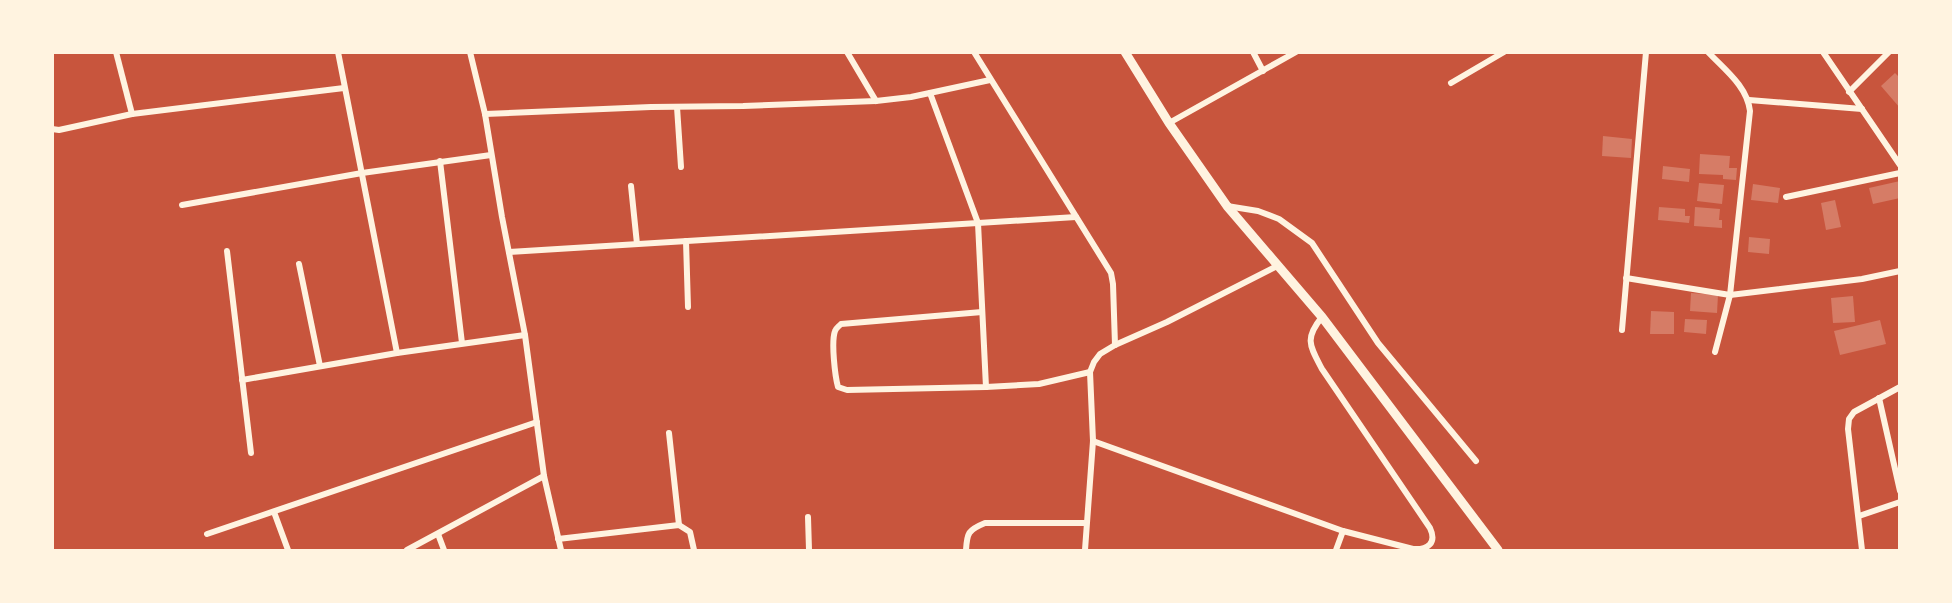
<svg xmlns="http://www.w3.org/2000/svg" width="1952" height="603" font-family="'Open Sans',sans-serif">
  <rect width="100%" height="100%" fill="#c8553d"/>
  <!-- building -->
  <g fill="#d67c66">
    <path d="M 1895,73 L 1900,78 L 1900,108 L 1881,86 Z"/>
    <path d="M 1603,136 L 1632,139 L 1631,158 L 1602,156 Z"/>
    <path d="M 1700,154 L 1730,156 L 1729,168 L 1737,168 L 1736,180 L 1723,179 L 1723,175 L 1699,174 Z"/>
    <path d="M 1663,166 L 1690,169 L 1689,182 L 1662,179 Z"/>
    <path d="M 1900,181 L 1900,198 L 1873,204 L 1869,188 Z"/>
    <path d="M 1699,183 L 1724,185 L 1722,204 L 1697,201 Z"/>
    <path d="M 1753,184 L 1780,188 L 1778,203 L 1751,200 Z"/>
    <path d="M 1835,200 L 1841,227 L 1826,230 L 1821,203 Z"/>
    <path d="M 1659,207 L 1685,209 L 1685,216 L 1690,216 L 1689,223 L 1658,220 Z"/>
    <path d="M 1695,207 L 1720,209 L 1719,220 L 1722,220 L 1722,228 L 1694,226 Z"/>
    <path d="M 1749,237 L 1770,239 L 1769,254 L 1748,252 Z"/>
    <path d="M 1691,293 L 1718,295 L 1717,313 L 1690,311 Z"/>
    <path d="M 1853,296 L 1855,322 L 1833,323 L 1831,298 Z"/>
    <path d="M 1651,311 L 1674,312 L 1674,334 L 1650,334 Z"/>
    <path d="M 1685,319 L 1707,320 L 1706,334 L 1684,332 Z"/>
    <path d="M 1880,320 L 1886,344 L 1840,355 L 1834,331 Z"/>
  </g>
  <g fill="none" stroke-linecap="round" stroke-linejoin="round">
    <!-- minor -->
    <g stroke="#fff3e0" stroke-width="6">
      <path d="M 116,52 L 132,114"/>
      <path d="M 338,52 L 397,353"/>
      <path d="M 470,52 L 485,114 L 502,217 L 525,335 L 544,476 L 561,550"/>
      <path d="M 847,52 L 876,101"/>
      <path d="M 974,52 L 1111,273 L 1113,284 L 1115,345"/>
      <path d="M 1253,52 L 1263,71"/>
      <path d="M 1708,52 C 1725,70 1747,86 1750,111 L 1730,295 L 1715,352"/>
      <path d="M 1823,52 L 1900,165"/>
      <path d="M 1451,83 L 1504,52"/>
      <path d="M 1849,92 L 1889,52"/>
      <path d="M 930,93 L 978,223 L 986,387 L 847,390 L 838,387 C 835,376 831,342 835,331 C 836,328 838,327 841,324 L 982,312"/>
      <path d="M 1749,100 L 1862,109"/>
      <path d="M 677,107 L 681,167"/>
      <path d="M 485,114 L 651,107 L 743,106 L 876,101 L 911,97 L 990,80"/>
      <path d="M 1169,123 L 1296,52"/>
      <path d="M 52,129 L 59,130 L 132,114 L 344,88"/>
      <path d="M 440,161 L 462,343"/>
      <path d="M 631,186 L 637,244"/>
      <path d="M 1786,197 L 1900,173"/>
      <path d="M 182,205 L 362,173 L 491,155"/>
      <path d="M 1227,206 L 1258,211 L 1279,219 L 1312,243 L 1378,343 L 1476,461"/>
      <path d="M 686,241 L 688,307"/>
      <path d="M 227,251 L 251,453"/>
      <path d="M 509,252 L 1076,217"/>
      <path d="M 299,264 L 320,366"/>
      <path d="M 1626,278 L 1730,295 L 1862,279 L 1900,271"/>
      <path d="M 1622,330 L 1646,52"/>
      <path d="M 242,380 L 397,353 L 525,335"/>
      <path d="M 986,387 L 1039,384 L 1090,372"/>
      <path d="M 1879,398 L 1900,491"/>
      <path d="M 669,433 L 679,525"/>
      <path d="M 1093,441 L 1343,531 L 1413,549 C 1428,550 1437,543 1430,528 L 1322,369 C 1310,346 1304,339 1322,317"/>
      <path d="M 274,512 L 288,550"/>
      <path d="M 1859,516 L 1900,502"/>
      <path d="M 808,517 L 809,550"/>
      <path d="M 207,534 L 537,422"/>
      <path d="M 438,534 L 444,550"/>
      <path d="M 558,539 L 679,525 L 690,532 L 694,550"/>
      <path d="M 407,550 L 544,476"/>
      <path d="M 966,550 C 967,533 968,530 985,523 L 1086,523"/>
      <path d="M 1085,550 L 1093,441 L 1090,372 L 1094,362 L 1100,354 L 1115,345 L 1167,322 L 1279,265"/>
      <path d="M 1336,550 L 1343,531"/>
      <path d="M 1862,550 L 1848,429 L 1849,419 L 1854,412 L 1900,387"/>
    </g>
    <!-- tertiary -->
    <path stroke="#fff3e0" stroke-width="9" d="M 1125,52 L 1169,123 L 1227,206 L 1322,317 L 1498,550"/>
  </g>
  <!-- border -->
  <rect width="1952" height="603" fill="none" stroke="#fff3e0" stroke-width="108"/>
</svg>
